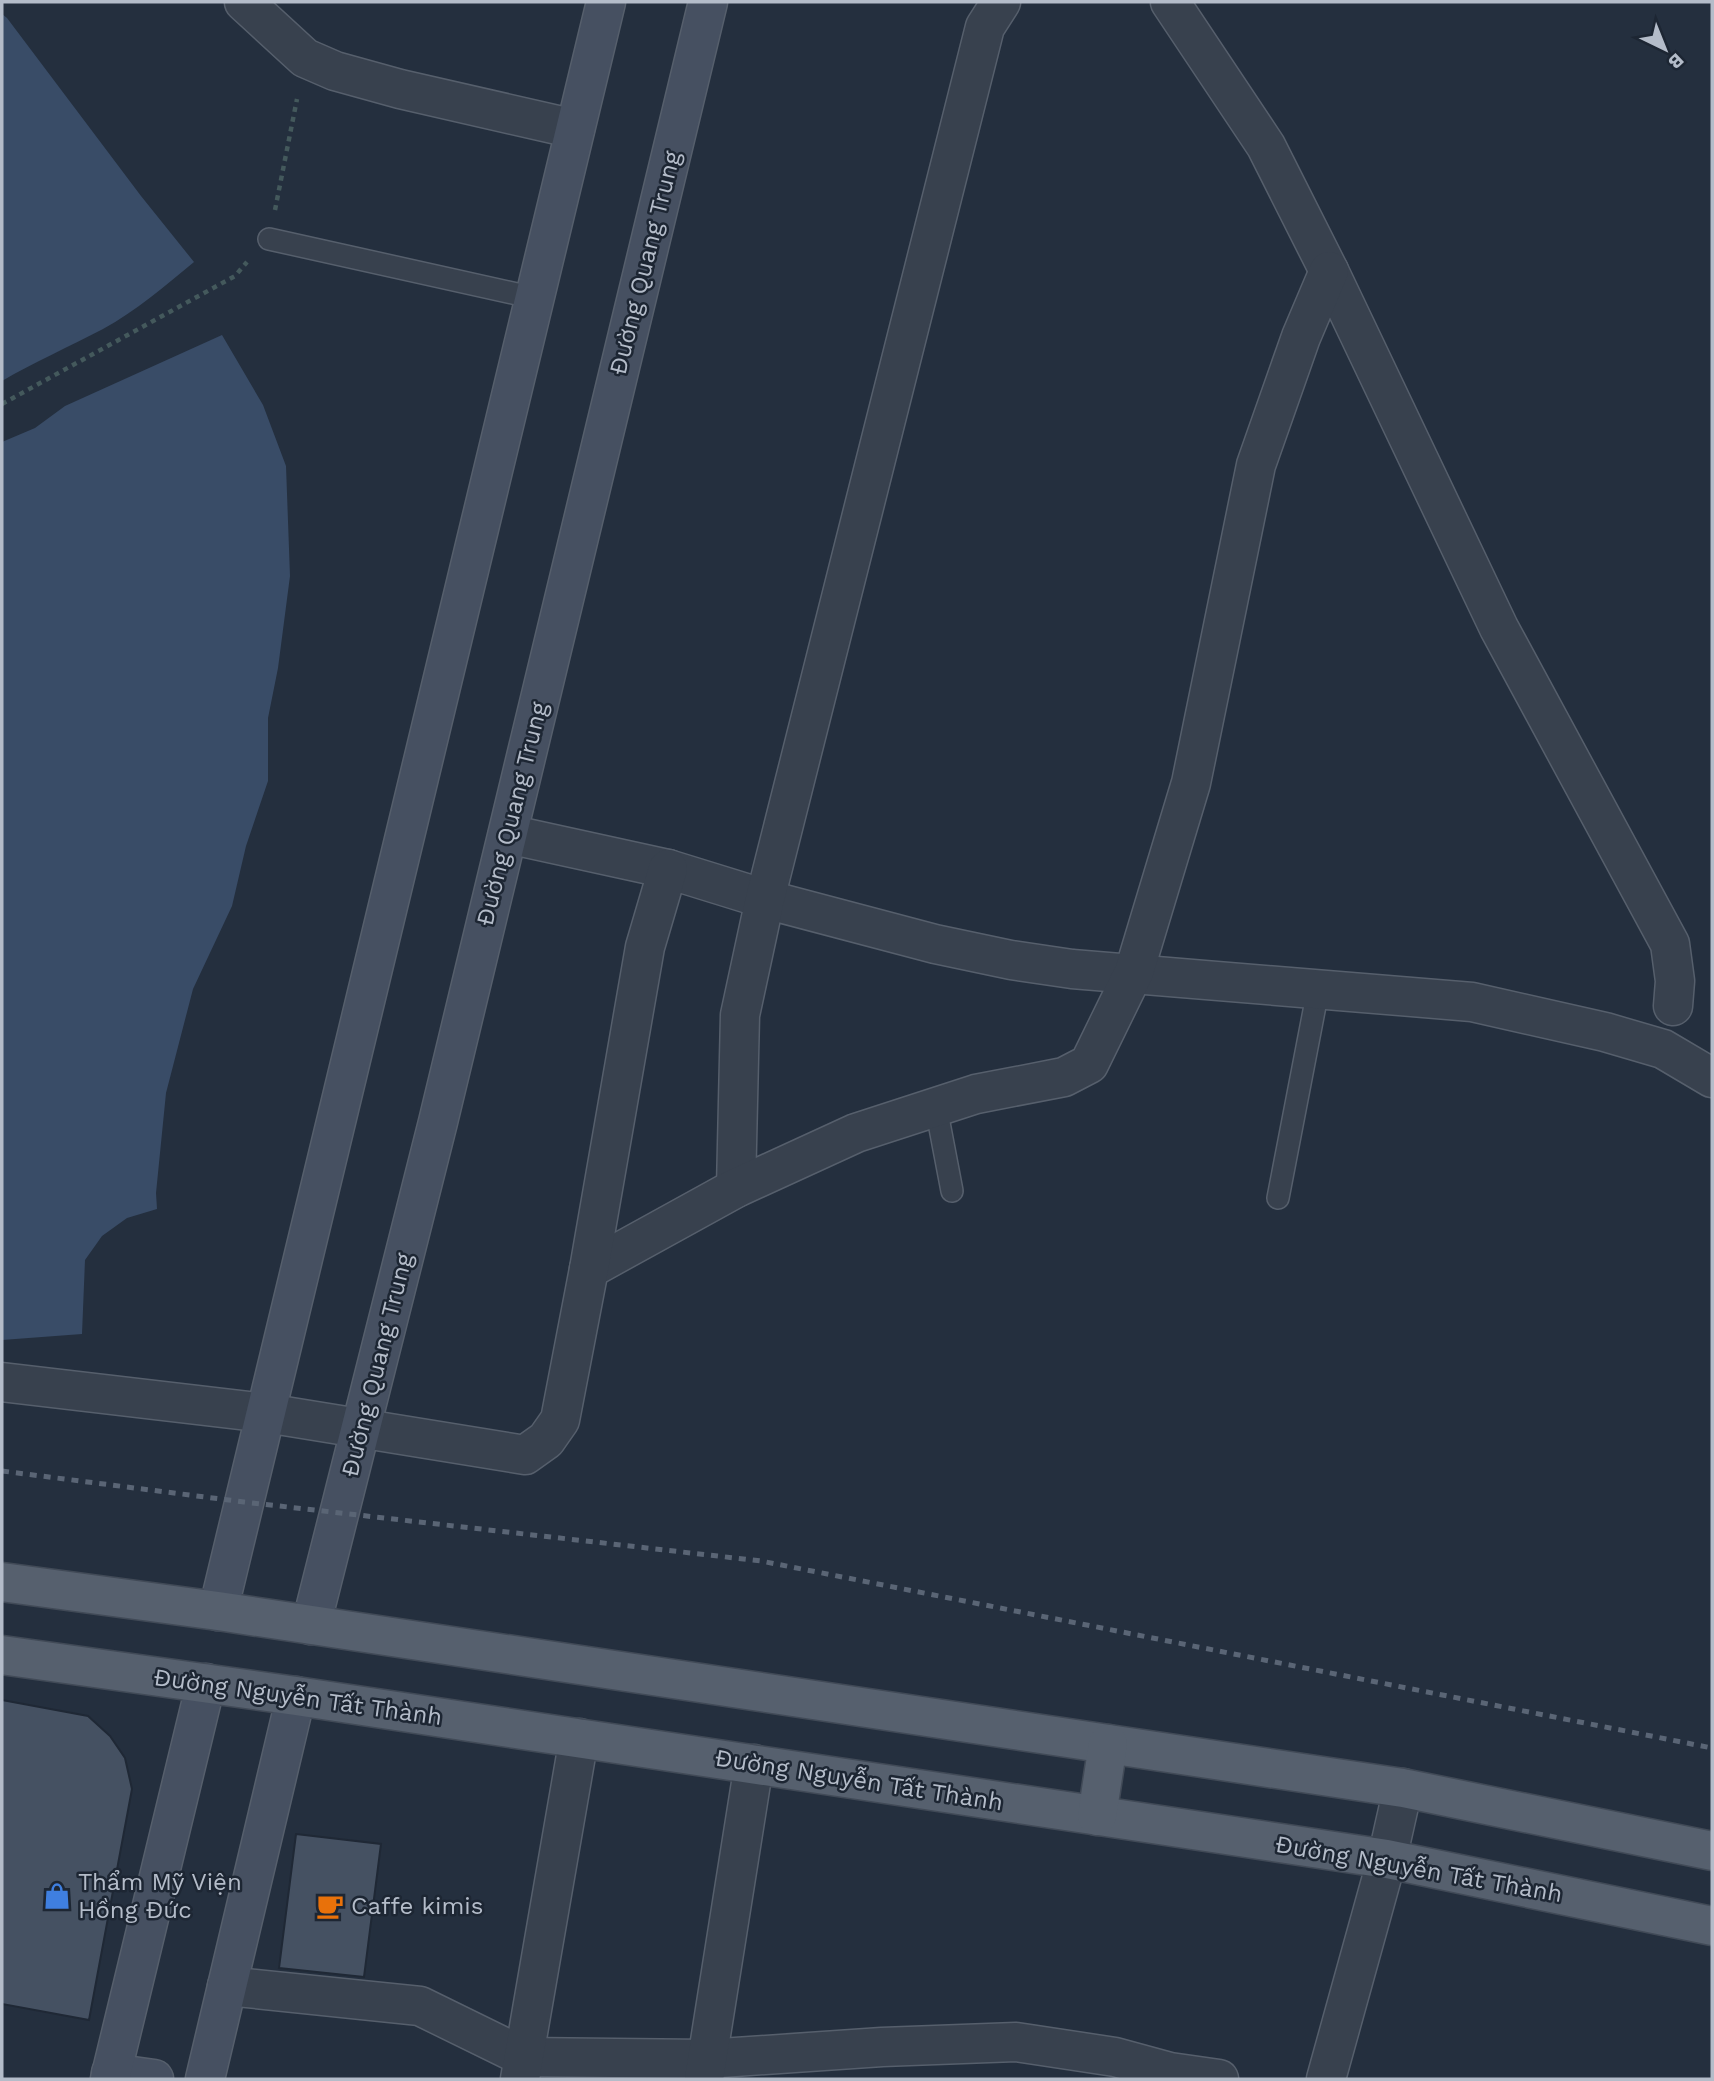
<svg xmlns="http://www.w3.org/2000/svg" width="1714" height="2081" font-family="'Work Sans',sans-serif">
  <rect width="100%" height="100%" fill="#242f3e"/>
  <!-- water -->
  <g fill="#394c67">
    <path d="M 2,14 L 7,18 L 141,196 L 194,262 C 165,286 136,311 103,329 C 69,347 34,362 2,381 Z"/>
    <path d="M 222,335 L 263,405 L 286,466 L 290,576 L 278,668 L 268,718 L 268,781 L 246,846 L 232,906 L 193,989 L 166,1093 L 156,1193 L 157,1209 L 127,1218 L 102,1236 L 85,1260 L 82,1334 L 2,1340 L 2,442 L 35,428 L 65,406 Z"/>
  </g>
  <!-- building -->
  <g fill="#455162" stroke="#1f2835" stroke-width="2">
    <path d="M 2,1700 L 88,1716 L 110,1736 L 125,1758 L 132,1789 L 89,2020 L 2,2004 Z"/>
    <path d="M 296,1834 L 381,1844 L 364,1977 L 279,1968 Z"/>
  </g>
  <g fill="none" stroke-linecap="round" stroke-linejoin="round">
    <defs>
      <g id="lane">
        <path d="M 269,239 L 535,298"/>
        <path d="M 936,1107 L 952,1191"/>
        <path d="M 1278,1198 L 1318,990"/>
      </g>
      <g id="street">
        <path d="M 244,2 L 305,58 L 335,71 L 400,89 L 575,129"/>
        <path d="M 1170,2 L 1266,146 L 1329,271 L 1499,628 L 1670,944 L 1675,981 L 1673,1006"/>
        <path d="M 508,834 L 668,869 L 765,899 L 935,944 L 1011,960 L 1072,969 L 1472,1002 L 1605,1032 L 1663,1049 L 1712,1078"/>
        <path d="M 736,1188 L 740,1015 L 765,899 L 985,27 L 1001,2"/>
        <path d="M 589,1269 L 736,1188 L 856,1133 L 976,1094 L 1064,1077 L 1089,1064 L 1134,972 L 1191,783 L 1256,465 L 1301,337 L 1329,271"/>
        <path d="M 2,1382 L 266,1413 L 525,1455 L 546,1440 L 560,1420 L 589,1269 L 645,947 L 668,869"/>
        <path d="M 227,1986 L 420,2006 L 524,2057 L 706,2059 L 882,2047 L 1016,2042 L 1115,2057 L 1170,2072 L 1219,2079"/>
        <path d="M 520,2079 L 579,1738"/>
        <path d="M 704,2079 L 754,1764"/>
        <path d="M 1326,2079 L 1387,1859 L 1403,1788"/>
      </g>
      <g id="secondary">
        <path d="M 218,1611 L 606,2"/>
        <path d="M 311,1625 L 438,1122 L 708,2"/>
        <path d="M 111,2073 L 154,2079"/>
        <path d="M 110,2079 L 206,1683"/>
        <path d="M 205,2079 L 296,1696"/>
      </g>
      <g id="primary">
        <path d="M 2,1582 L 218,1611 L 1403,1788 L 1712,1851"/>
        <path d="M 2,1655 L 296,1696 L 1387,1859 L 1712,1926"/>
        <path d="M 1097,1816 L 1108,1744"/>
      </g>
    </defs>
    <!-- lane casing -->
    <use href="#lane" stroke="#565f6c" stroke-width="24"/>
    <!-- street casing -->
    <use href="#street" stroke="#565f6c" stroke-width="41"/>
    <!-- secondary casing -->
    <use href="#secondary" stroke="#565f6c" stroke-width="41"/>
    <!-- primary casing -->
    <use href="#primary" stroke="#414a57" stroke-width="41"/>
    <!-- path -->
    <g stroke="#44595c" stroke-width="4.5" stroke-dasharray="5 5" stroke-linecap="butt">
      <path d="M 275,210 L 297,99"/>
      <path d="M 2,404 L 235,276 L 247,262"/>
    </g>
    <!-- lane -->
    <use href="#lane" stroke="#38414e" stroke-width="21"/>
    <!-- street -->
    <use href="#street" stroke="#38414e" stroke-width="38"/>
    <!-- secondary -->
    <use href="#secondary" stroke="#465061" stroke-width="38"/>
    <!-- primary -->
    <use href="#primary" stroke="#56606e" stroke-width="38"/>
    <!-- rail -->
    <path stroke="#5a6575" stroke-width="5" stroke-dasharray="7 7" stroke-linecap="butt" d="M 2,1471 L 244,1502 L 761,1561 L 1712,1748"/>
  </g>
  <!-- icons -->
  <defs>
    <symbol id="shop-bare" viewBox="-9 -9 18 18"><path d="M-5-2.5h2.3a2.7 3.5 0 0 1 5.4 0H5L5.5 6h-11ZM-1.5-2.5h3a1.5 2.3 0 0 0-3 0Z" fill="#3f7fe0" stroke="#1d2633" stroke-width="2.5" paint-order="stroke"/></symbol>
    <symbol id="cafe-bare" viewBox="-9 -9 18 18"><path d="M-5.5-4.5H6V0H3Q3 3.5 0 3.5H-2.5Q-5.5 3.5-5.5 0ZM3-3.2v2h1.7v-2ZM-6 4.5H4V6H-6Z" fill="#e8710a" stroke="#1d2633" stroke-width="2.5" paint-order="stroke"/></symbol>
  </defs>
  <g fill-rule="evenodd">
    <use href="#shop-bare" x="38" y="1877" width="38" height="38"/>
    <use href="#cafe-bare" x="311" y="1887" width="38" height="38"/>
  </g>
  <g text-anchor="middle" stroke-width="5" stroke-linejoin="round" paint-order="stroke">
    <!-- street labels -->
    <g font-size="24" fill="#b4bcc9" stroke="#1d2633">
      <text transform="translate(645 263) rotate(-76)" y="8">Đường Quang Trung</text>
      <text transform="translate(512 814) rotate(-76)" y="8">Đường Quang Trung</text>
      <text transform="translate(377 1365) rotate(-76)" y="8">Đường Quang Trung</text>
      <text transform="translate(298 1697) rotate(8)" y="8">Đường Nguyễn Tất Thành</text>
      <text transform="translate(859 1780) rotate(9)" y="8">Đường Nguyễn Tất Thành</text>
      <text transform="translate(1419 1869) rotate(10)" y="8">Đường Nguyễn Tất Thành</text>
    </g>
    <!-- poi labels -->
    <g font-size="24" fill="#b4bcc9" stroke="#1d2633" text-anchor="start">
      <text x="78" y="1890">Thẩm Mỹ Viện<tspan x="78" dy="28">Hồng Đức</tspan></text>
      <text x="351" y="1914">Caffe kimis</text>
    </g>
  </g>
  <!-- border -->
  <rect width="1714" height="2081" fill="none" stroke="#b4bcc9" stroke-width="7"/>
  <!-- north arrow -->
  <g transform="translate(1665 49) rotate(137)" stroke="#1d2633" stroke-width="5" paint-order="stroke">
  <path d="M0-5L12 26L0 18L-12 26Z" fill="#b4bcc9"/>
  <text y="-10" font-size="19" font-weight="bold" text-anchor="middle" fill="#b4bcc9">B</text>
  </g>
</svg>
